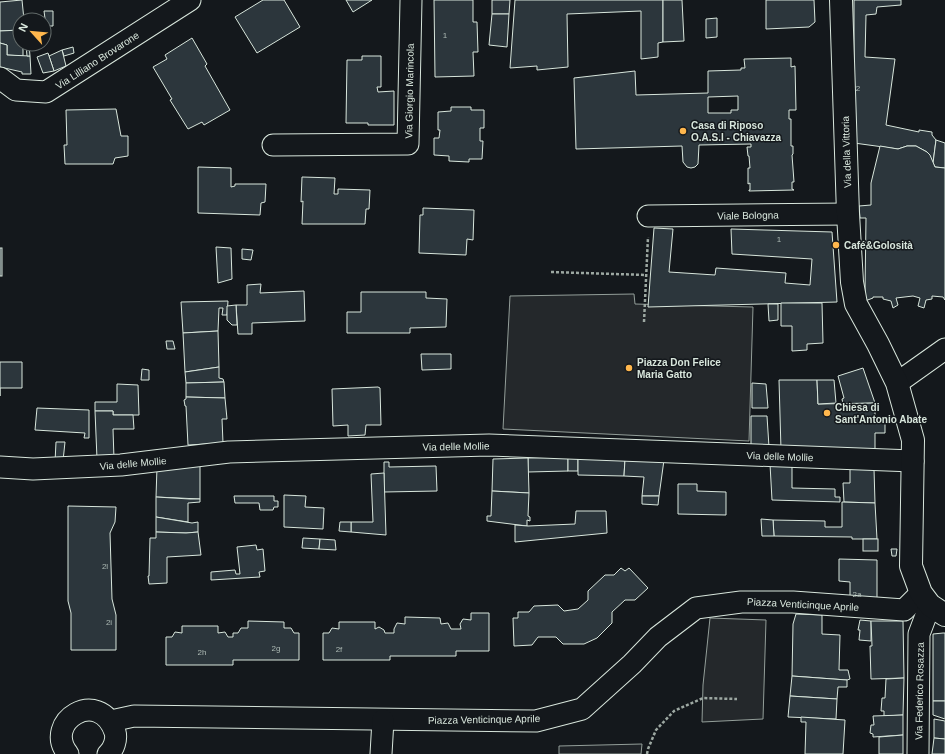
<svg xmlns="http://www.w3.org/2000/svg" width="945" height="754" font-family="Arial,sans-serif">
  <rect width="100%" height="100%" fill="#14181c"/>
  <!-- green -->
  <path fill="#202428" stroke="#939e99" d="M 642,744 L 641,754 L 559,754 L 559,746 Z"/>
  <!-- parking -->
  <g fill="#24282b" stroke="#939e99">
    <path d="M 634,294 L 635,304 L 753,307 L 749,441 L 503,429 L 510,296 Z"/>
    <path d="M 710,618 L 766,620 L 763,719 L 702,722 L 703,685 Z"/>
  </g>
  <!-- building -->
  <g fill="#2c363c" stroke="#d8e6dc" fill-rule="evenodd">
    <path d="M 22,0 L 24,20 L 20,20 L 20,30 L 0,31 L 0,2 Z"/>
    <path d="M 263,0 L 284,0 L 300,27 L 257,53 L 235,17 Z"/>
    <path d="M 346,0 L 372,0 L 353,12 Z"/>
    <path d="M 434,0 L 473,0 L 473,22 L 477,22 L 478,52 L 473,52 L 474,76 L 435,77 Z"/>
    <path d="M 492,0 L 510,0 L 509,14 L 492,14 Z"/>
    <path d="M 515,0 L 663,0 L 663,42 L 658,43 L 658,57 L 641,59 L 641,11 L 567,14 L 568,67 L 537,70 L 537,66 L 510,68 Z"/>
    <path d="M 663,0 L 682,0 L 684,41 L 663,42 Z"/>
    <path d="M 766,0 L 814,0 L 815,22 L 809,27 L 766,29 Z"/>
    <path d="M 854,0 L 901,0 L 901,5 L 877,7 L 876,14 L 866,15 L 865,57 L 895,59 L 886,125 L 919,132 L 919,130 L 932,132 L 932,135 L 936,140 L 933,163 L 927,152 L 916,146 L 907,146 L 898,149 L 854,143 Z"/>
    <path d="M 44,11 L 53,11 L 53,26 L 46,26 Z"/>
    <path d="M 492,14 L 509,14 L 507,47 L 489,45 Z"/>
    <path d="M 717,18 L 717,37 L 706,38 L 706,19 Z"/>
    <path d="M 20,30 L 20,44 L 23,44 L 23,56 L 7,55 L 7,45 L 0,43 L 0,31 Z"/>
    <path d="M 192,38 L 207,64 L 205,66 L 230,110 L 204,125 L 202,122 L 188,129 L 170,100 L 172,99 L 153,67 L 167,59 L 165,55 Z"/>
    <path d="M 0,43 L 7,45 L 7,55 L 30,56 L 31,74 L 22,74 L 22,72 L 0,67 Z"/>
    <path d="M 26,45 L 29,45 L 30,56 L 27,56 Z"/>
    <path d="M 73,47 L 74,53 L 64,56 L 62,50 Z"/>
    <path d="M 62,50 L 66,66 L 54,71 L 49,56 Z"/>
    <path d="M 48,53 L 54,71 L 43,73 L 37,57 Z"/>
    <path d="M 362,56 L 381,56 L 381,87 L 377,87 L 378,92 L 394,91 L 394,125 L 368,125 L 368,123 L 346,123 L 347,60 L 362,60 Z"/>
    <path d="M 791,58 L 791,67 L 795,66 L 796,110 L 789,110 L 789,119 L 791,119 L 791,146 L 793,146 L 793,154 L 792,155 L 794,182 L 792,182 L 792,189 L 794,190 L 749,191 L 749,190 L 750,190 L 750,183 L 748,184 L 748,168 L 750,168 L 749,156 L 748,156 L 747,147 L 751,147 L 751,144 L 699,145 L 698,164 L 695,167 L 691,168 L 687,167 L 683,162 L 682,146 L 576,149 L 574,78 L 635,71 L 636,95 L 708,93 L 708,71 L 741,70 L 741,68 L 745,68 L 744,59 ZM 738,96 L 738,110 L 731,110 L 731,113 L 708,113 L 708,97 Z"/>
    <path d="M 451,107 L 471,107 L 471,110 L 484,110 L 484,128 L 480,128 L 480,141 L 483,141 L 482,159 L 469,159 L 469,162 L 449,161 L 449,156 L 434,155 L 434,138 L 439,138 L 440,130 L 438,130 L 438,112 L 451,111 Z"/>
    <path d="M 116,109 L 121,136 L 128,136 L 128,156 L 115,158 L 113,164 L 65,164 L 64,145 L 67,145 L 66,110 Z"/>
    <path d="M 936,140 L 945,143 L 945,168 L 935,167 L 933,163 Z"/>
    <path d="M 880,146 L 898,149 L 907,146 L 916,146 L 927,152 L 930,155 L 935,167 L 945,168 L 945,300 L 943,297 L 932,296 L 932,299 L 926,300 L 924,308 L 918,306 L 920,298 L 913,296 L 896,298 L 898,305 L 893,308 L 891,301 L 883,299 L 883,297 L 873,297 L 873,298 L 865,301 L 863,293 L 865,292 L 866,218 L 860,218 L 859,206 L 871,205 L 871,183 Z"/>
    <path d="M 198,167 L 231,168 L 231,187 L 235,186 L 235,184 L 266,184 L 265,202 L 261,203 L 260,215 L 198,213 Z"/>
    <path d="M 302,177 L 335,178 L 334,194 L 338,194 L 338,189 L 370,190 L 369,209 L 366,209 L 365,224 L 302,224 L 303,201 L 301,202 Z"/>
    <path d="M 423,208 L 474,210 L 473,240 L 467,239 L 466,255 L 419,253 L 420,215 L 423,215 Z"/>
    <path d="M 654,228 L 673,229 L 669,272 L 715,275 L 716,268 L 786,273 L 785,283 L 810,285 L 812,259 L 732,254 L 731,229 L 832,232 L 837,302 L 648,307 Z"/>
    <path d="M 216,247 L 231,248 L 232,279 L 218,283 Z"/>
    <rect x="0" y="248" width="2" height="28"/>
    <path d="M 242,249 L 253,250 L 251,260 L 242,259 Z"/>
    <path d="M 261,284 L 260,293 L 304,291 L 305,321 L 252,323 L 252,334 L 238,334 L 236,305 L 247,305 L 247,285 Z"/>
    <path d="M 361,292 L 426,292 L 426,298 L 447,299 L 446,327 L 410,328 L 410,333 L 347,333 L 347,312 L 361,312 Z"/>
    <path d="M 228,301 L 227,315 L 222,315 L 223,308 L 219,308 L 218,331 L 183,333 L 181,302 Z"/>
    <path d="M 781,303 L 822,303 L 823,343 L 807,344 L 807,350 L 792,351 L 792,326 L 781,326 Z"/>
    <path d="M 768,304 L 778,304 L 778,320 L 769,321 Z"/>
    <path d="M 236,305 L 237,325 L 232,325 L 227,320 L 227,306 Z"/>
    <path d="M 218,331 L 219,367 L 185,372 L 183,333 Z"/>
    <path d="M 166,341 L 173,341 L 175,349 L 167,349 Z"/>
    <path d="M 421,354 L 451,354 L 451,369 L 422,370 Z"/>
    <path d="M 0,362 L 22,362 L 22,388 L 0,388 L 0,396 Z"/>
    <path d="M 219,367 L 219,378 L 223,379 L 224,382 L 186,383 L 185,372 Z"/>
    <path d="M 863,368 L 875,403 L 843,404 L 842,399 L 844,398 L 838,376 Z"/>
    <path d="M 142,369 L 149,370 L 149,380 L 141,380 Z"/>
    <path d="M 779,380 L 817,380 L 818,404 L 875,403 L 875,420 L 885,421 L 885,433 L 875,433 L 875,449 L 781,450 Z"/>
    <path d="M 817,380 L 834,380 L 836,403 L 818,404 Z"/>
    <path d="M 224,382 L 225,398 L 186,397 L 186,383 Z"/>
    <path d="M 752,383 L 766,384 L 768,408 L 752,408 Z"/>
    <path d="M 117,384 L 138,385 L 139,415 L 113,415 L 113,411 L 95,411 L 95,402 L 117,402 Z"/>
    <path d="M 378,387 L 380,388 L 381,425 L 366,425 L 365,435 L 348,436 L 348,425 L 333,426 L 332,389 Z"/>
    <path d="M 186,397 L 225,398 L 227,419 L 222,419 L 223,443 L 188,445 L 186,406 L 185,406 L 184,400 L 186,399 Z"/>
    <path d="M 37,408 L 89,410 L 89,438 L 84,438 L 85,433 L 35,430 Z"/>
    <path d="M 95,411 L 113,411 L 113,415 L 133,415 L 134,429 L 113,429 L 114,459 L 97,459 Z"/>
    <path d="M 751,416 L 767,416 L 769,447 L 751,447 Z"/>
    <path d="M 56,442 L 65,442 L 63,461 L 55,462 Z"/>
    <path d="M 568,457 L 568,471 L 528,472 L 528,458 Z"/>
    <rect x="568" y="457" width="10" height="14"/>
    <path d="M 578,457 L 625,459 L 624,476 L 578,475 Z"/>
    <path d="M 528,458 L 529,493 L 492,491 L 493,459 Z"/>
    <path d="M 625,459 L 664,460 L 659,496 L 642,496 L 644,477 L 624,476 Z"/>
    <path d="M 384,462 L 389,462 L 389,467 L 436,466 L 437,491 L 384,492 Z"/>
    <path d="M 770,464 L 792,465 L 792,488 L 835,489 L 835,497 L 840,497 L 840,502 L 772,500 Z"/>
    <path d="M 200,466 L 200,499 L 156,497 L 157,467 Z"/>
    <path d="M 850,467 L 874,469 L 875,503 L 844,502 L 843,483 L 850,483 Z"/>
    <path d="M 384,473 L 386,535 L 351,532 L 351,522 L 373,522 L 371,474 Z"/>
    <path d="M 678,484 L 697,484 L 697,491 L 726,492 L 726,515 L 678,514 Z"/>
    <path d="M 492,491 L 529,493 L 528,516 L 530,517 L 530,521 L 527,520 L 527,526 L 487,521 L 487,516 L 491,516 Z"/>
    <path d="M 284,495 L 306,496 L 305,507 L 324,508 L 323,529 L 284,527 Z"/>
    <path d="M 234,496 L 274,496 L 274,501 L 278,501 L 278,507 L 274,507 L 273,510 L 260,510 L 259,503 L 235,503 Z"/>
    <path d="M 642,496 L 659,496 L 658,505 L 642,504 Z"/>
    <path d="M 156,497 L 190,499 L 200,499 L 200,502 L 188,503 L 188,522 L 156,517 Z"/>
    <path d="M 842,502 L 875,503 L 877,539 L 852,539 L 852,537 L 774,536 L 773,520 L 825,521 L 825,527 L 842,527 Z"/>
    <path d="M 68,506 L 116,507 L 115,522 L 110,533 L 112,599 L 116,615 L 116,650 L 71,650 L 71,613 L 68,601 Z"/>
    <path d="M 576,511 L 606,511 L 607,533 L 515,542 L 515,525 L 528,526 L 575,524 Z"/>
    <path d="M 156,517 L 192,523 L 198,522 L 198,532 L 186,533 L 156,532 Z"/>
    <path d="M 761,519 L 773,520 L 774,536 L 762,536 Z"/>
    <path d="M 340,522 L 351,522 L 351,532 L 339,531 Z"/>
    <path d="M 156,532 L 186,533 L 198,532 L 201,555 L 167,557 L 167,583 L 149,584 L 148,576 L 149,576 L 150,538 L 156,538 Z"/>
    <path d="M 303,538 L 320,539 L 319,549 L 302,548 Z"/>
    <path d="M 320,539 L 335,540 L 336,550 L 319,549 Z"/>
    <rect x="863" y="539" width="15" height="12"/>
    <path d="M 256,545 L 257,550 L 263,549 L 265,571 L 259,572 L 260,577 L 211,580 L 211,572 L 235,570 L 236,574 L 240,574 L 237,547 Z"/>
    <path d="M 891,549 L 897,549 L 896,556 L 892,556 Z"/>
    <path d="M 839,559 L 877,560 L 877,599 L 850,599 L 850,582 L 839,581 Z"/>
    <path d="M 621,568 L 625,571 L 629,568 L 648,588 L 635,600 L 625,600 L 612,612 L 612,623 L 597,638 L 584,644 L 563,644 L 556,637 L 538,637 L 532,645 L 514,646 L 513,618 L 518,618 L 518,612 L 529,612 L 534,606 L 558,605 L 564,611 L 578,609 L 588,600 L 588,591 L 605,575 L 614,575 Z"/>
    <path d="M 471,613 L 489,613 L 489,651 L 456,651 L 456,656 L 390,656 L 390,660 L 323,660 L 323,633 L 329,633 L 332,628 L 339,629 L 339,622 L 375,622 L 375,629 L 379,627 L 384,630 L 385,633 L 394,633 L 394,629 L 397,623 L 405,624 L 405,617 L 440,618 L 441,624 L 448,623 L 451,629 L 461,629 L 460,624 L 463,619 L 471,620 Z"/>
    <path d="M 796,614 L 822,615 L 822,634 L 840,635 L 839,670 L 848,670 L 850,679 L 847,680 L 792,676 L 793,624 Z"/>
    <path d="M 860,620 L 871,621 L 871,641 L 859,640 L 860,630 L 858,630 Z"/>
    <path d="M 248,621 L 284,622 L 284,628 L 291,628 L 294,633 L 299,633 L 299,660 L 233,660 L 233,665 L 166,665 L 166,637 L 172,637 L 175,632 L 182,633 L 182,626 L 218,626 L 218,633 L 225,632 L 228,637 L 233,637 L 233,633 L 238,633 L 241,628 L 248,628 Z"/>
    <path d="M 871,621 L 903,621 L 904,678 L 871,679 L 870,646 L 872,646 Z"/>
    <path d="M 943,633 L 945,633 L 945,701 L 933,701 L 933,634 Z"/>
    <path d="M 792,676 L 847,680 L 847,687 L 838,687 L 837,699 L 790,696 Z"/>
    <path d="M 904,678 L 903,715 L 884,716 L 884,711 L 881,711 L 882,698 L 885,698 L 886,679 Z"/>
    <path d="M 790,696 L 837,699 L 836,719 L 788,717 Z"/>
    <path d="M 933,701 L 945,701 L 945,719 L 933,715 Z"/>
    <path d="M 903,715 L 903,735 L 873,737 L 873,734 L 870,733 L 871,725 L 874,725 L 873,716 Z"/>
    <path d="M 801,717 L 845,720 L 843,754 L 805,754 L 806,722 L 801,722 Z"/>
    <path d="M 934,719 L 945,721 L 945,739 L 934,738 Z"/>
    <path d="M 903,735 L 903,754 L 879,754 L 879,737 Z"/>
    <path d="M 934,738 L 945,739 L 945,754 L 932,754 Z"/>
  </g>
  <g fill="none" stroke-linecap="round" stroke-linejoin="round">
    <defs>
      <g id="street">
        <path d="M 0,78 L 16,90 L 46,92 L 190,0"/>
        <path d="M 273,145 L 408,144 L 411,0"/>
        <path d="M 648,216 L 848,214"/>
        <path d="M 897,383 L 945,349"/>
        <path d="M 0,467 L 33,469 L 121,465 L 229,452 L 489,445 L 913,461"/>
        <path d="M 111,721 L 134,716 L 536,721 L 582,709 L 632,664 L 658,637 L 696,608 L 741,602 L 793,602 L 904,610 L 921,593"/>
        <path d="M 68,754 C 42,722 99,686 115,732 C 117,739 114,749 108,754"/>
        <path d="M 381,754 L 383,720"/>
        <path d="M 918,754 L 919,634 L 930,605"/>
      </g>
      <path id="secondary" d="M 841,0 L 848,214 L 852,282 L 856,304 L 878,344 L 897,383 L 913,440 L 911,566 L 921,593 L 930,605 L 945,615"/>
    </defs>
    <!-- street casing -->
    <use href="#street" stroke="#d8e6dc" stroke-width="23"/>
    <!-- secondary casing -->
    <use href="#secondary" stroke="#d8e6dc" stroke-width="24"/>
    <!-- path -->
    <g stroke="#9da8a2" stroke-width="2.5" stroke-dasharray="3 2" stroke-linecap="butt">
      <path d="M 551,272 L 646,275"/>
      <path d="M 644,322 L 648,237"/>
      <path d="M 647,754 L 648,749 L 656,730 L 674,711 L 703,698 L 737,699"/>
    </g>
    <!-- street -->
    <use href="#street" stroke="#14181c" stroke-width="21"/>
    <!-- secondary -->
    <use href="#secondary" stroke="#14181c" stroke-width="22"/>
  </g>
  <!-- markers -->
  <g fill="#ffb74d" stroke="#14181c" stroke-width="1.5">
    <circle cx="683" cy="131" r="4"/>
    <circle cx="836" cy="245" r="4"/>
    <circle cx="629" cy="368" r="4"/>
    <circle cx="827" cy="413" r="4"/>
  </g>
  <g text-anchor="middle" stroke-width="3" stroke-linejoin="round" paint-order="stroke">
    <!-- number labels -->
    <g font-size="8" fill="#adbab4">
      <text x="445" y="38">1</text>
      <text x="858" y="91">2</text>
      <text x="779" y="242">1</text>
      <text x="105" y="569">2l</text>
      <text x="857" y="597">2a</text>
      <text x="109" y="625">2i</text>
      <text x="276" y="651">2g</text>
      <text x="339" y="652">2f</text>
      <text x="202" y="655">2h</text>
    </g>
    <!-- street labels -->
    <g font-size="10" fill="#d8e6dc" stroke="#14181c">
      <text transform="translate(97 60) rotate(-33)" y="4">Via Lilliano Brovarone</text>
      <text transform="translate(409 91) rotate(-89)" y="4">Via Giorgio Marincola</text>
      <text transform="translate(846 152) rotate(-92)" y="4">Via della Vittoria</text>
      <text transform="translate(748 215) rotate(-1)" y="4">Viale Bologna</text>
      <text transform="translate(456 446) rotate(-1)" y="4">Via delle Mollie</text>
      <text transform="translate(780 456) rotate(2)" y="4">Via delle Mollie</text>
      <text transform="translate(133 463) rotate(-5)" y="4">Via delle Mollie</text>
      <text transform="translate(803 604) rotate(3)" y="4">Piazza Venticinque Aprile</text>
      <text transform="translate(919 691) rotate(-89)" y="4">Via Federico Rosazza</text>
      <text transform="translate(484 719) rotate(-1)" y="4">Piazza Venticinque Aprile</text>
    </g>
    <!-- poi labels -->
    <g font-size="10" font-weight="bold" fill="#d8e6dc" stroke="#14181c" text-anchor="start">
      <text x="691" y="129">Casa di Riposo<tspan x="691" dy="12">O.A.S.I - Chiavazza</tspan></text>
      <text x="844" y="249">Café&amp;Golosità</text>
      <text x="637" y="366">Piazza Don Felice<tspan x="637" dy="12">Maria Gatto</tspan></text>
      <text x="835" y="411">Chiesa di<tspan x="835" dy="12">Sant'Antonio Abate</tspan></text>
    </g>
  </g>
  <!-- north arrow -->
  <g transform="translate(32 32) rotate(297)"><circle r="19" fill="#14181c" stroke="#626a69"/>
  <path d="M0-3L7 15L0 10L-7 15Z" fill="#ffb74d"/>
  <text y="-6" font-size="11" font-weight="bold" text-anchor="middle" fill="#d8e6dc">N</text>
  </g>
</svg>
